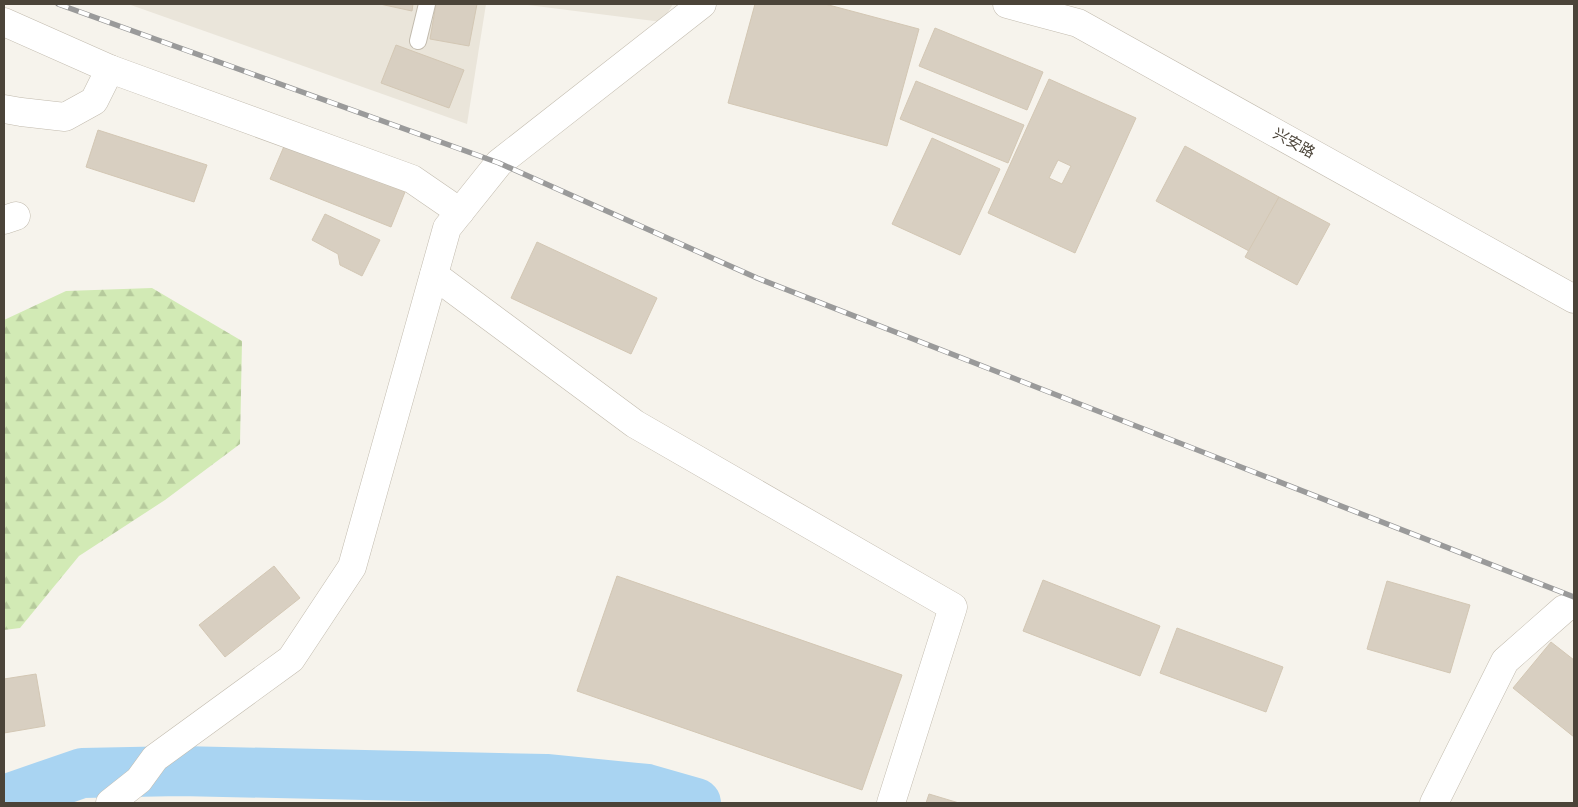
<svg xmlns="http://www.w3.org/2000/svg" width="1578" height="807" font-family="Cabin,'Noto Sans SC',sans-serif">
  <defs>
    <pattern id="forest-firs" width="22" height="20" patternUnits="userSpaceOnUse" patternTransform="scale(1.25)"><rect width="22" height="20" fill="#d2eab5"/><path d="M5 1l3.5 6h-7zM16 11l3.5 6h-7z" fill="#b6ca9c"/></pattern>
  </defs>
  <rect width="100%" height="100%" fill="#f6f3ec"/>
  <!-- residential -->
  <g fill="#eae5da">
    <path d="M 128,4 L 486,4 L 467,124 Z"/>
    <path d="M 520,4 L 673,4 L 662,22 Z"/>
  </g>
  <!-- forest -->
  <path fill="url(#forest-firs)" d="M 152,288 L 242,341 L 240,444 L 165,500 L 79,556 L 20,628 L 4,630 L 4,320 L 66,291 Z"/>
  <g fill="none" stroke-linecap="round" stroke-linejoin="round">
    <!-- river -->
    <path stroke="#a9d4f2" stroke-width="50" d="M 4,800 L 82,773 L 180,771 L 546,779 L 647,789 L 696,803"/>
  </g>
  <!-- building -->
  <g fill="#d8cfc1" stroke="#d3c7b4" fill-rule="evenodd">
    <path d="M 380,4 L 413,4 L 412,11 Z"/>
    <path d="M 436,4 L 477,4 L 469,46 L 430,39 Z"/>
    <path d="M 755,4 L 825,4 L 919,29 L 887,146 L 728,103 Z"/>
    <path d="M 935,28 L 1043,72 L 1027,110 L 919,66 Z"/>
    <path d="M 396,45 L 464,70 L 449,108 L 381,83 Z"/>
    <path d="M 1049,79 L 1136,118 L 1075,253 L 988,213 ZM 1058,160 L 1071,166 L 1062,184 L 1049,178 Z"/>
    <path d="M 916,81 L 1024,125 L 1008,163 L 900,119 Z"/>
    <path d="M 98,130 L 207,165 L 194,202 L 86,167 Z"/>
    <path d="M 932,138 L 1000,169 L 960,255 L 892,224 Z"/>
    <path d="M 285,144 L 405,192 L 391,227 L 270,179 Z"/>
    <path d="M 1185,146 L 1279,197 L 1249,251 L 1156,201 Z"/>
    <path d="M 1279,197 L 1330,224 L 1297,285 L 1245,257 Z"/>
    <path d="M 325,214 L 380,240 L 362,276 L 340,265 L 338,254 L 312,240 Z"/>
    <path d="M 537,242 L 657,298 L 631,354 L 511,298 Z"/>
    <path d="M 274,566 L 300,598 L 225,657 L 199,625 Z"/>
    <path d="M 617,576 L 902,675 L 862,790 L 577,691 Z"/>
    <path d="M 1043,580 L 1160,626 L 1140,676 L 1023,631 Z"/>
    <path d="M 1387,581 L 1470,605 L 1450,673 L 1367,649 Z"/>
    <path d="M 1177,628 L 1283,667 L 1266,712 L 1160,673 Z"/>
    <path d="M 1551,642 L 1574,660 L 1574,737 L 1513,688 Z"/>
    <path d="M 36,674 L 45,726 L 4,733 L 4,679 Z"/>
    <path d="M 929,794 L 959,803 L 926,803 Z"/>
  </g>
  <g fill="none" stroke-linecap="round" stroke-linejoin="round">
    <defs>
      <path id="service" d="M 418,41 L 427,4"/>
      <g id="minor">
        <path d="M 4,22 L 110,69 L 412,179 L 460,212"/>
        <path d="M 4,109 L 21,112 L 65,117 L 94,101 L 110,69"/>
        <path d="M 4,220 L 16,216"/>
        <path d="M 434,275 L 635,424 L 953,607 L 891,803"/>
        <path d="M 1434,803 L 1505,661 L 1564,609"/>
      </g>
      <g id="tertiary">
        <path d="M 1007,4 L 1078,23 L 1574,299"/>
        <path d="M 110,803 L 139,780 L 155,758 L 291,659 L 352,567 L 447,228 L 499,163 L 702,4"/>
      </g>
    </defs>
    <!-- service casing -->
    <use href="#service" stroke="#c2bbae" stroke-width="18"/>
    <!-- minor casing -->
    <use href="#minor" stroke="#c2bbae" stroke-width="29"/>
    <!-- tertiary casing -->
    <use href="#tertiary" stroke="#c2bbae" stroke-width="29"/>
    <!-- service -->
    <use href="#service" stroke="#fff" stroke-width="16"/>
    <!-- minor -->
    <use href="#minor" stroke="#fff" stroke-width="28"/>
    <!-- tertiary -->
    <use href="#tertiary" stroke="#fff" stroke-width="28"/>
    <defs>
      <path id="rail" d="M 58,4 L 499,163 L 757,278 L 1574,597"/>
    </defs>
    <!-- rail casing -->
    <use href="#rail" stroke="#9a9a9a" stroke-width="5.5"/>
    <!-- rail -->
    <use href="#rail" stroke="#fff" stroke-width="4" stroke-dasharray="11" stroke-linecap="butt"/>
  </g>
  <g text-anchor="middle" stroke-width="4" stroke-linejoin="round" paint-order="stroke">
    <!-- street labels -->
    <g font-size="15" fill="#4b4439" stroke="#fff">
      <text transform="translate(1294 143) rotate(29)" y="5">兴安路</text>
    </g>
  </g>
  <!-- border -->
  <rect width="1578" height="807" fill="none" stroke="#4b4439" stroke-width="10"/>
</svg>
